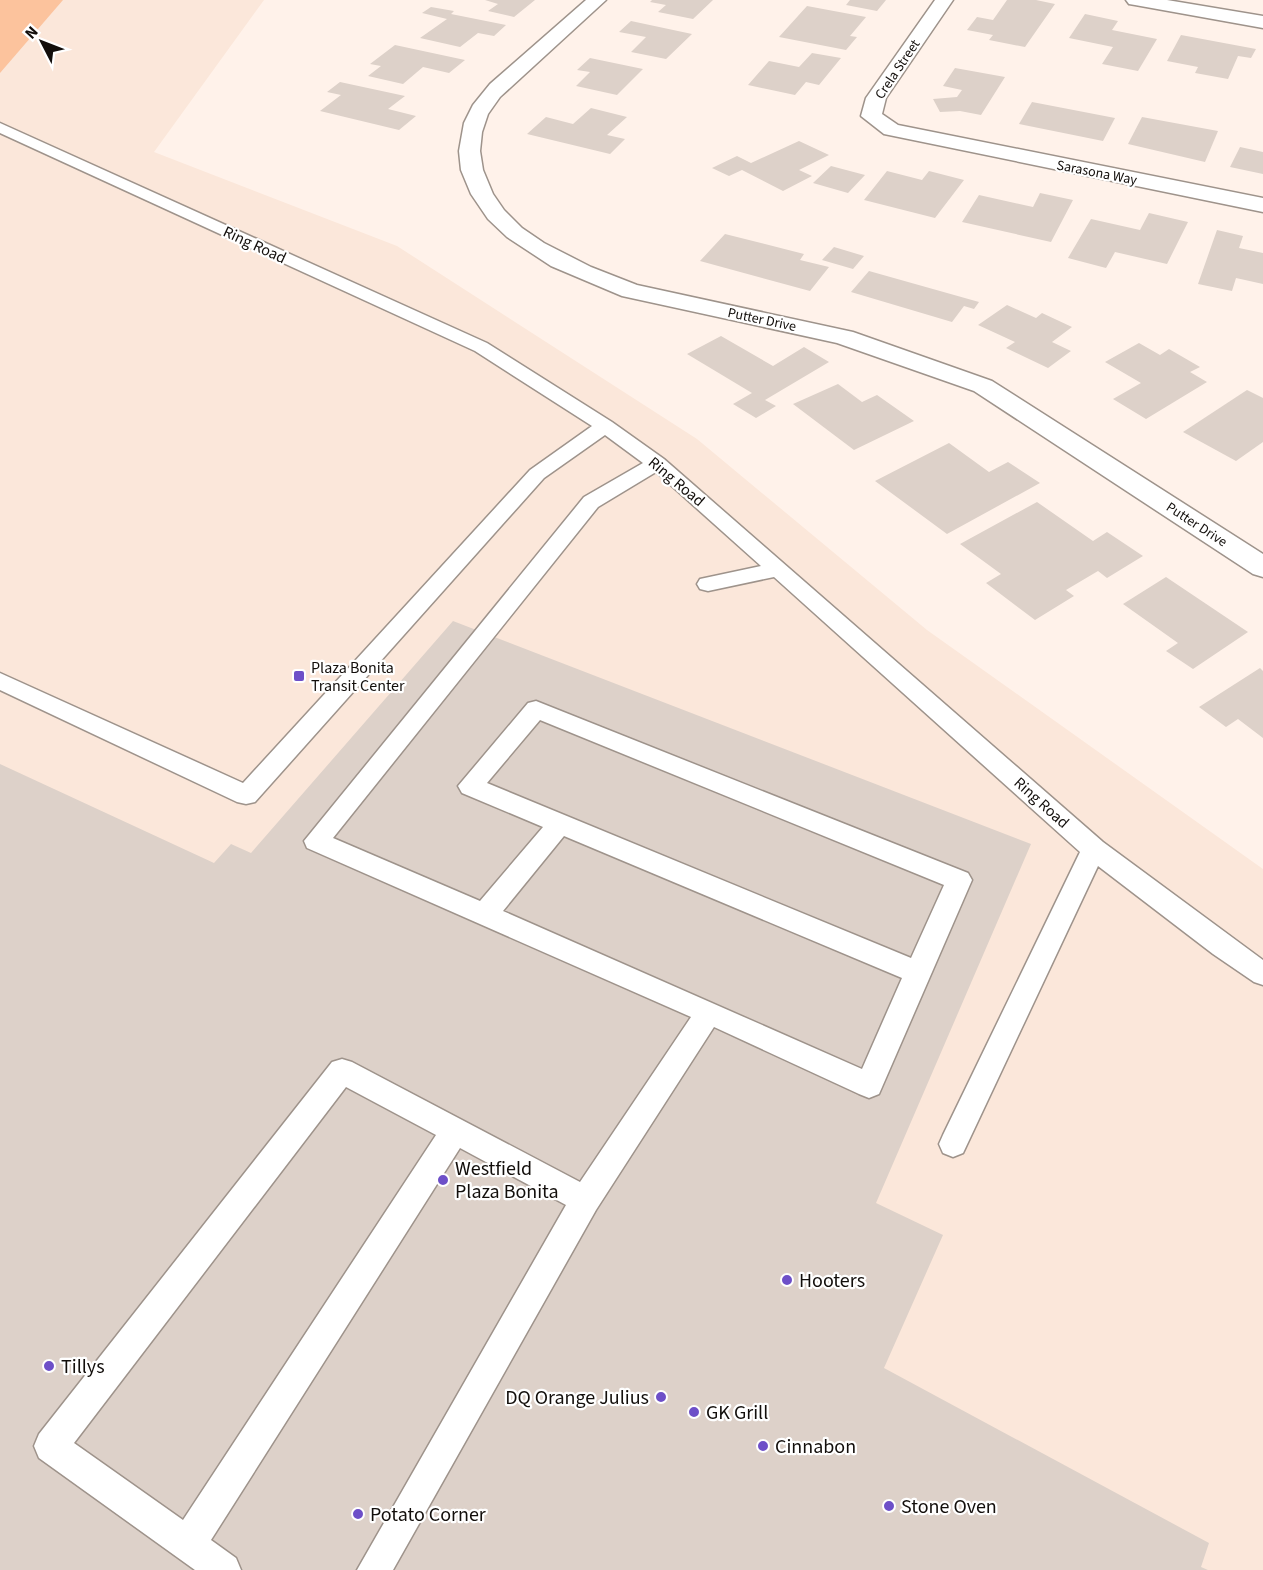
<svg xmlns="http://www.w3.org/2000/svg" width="1263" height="1570" font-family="'Source Sans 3',sans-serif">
  <rect width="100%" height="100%" fill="#fff2ea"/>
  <!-- built -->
  <path fill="#fbe7da" d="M 0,0 L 264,0 L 154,152 L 397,246 L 697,439 L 927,630 L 1263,869 L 1263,1570 L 0,1570 Z"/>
  <!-- green -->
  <path fill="#fcc39d" d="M 0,0 L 63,0 L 0,73 Z"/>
  <!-- building -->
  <g fill="#ddd1c9">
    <path d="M 485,0 L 535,0 L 514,17 L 488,11 L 498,4 Z"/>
    <path d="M 652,0 L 713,0 L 693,19 L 658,12 L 666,5 L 650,2 Z"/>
    <path d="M 850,0 L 886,0 L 877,11 L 846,5 Z"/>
    <path d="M 1007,0 L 1036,0 L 1055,4 L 1025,47 L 989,40 L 993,35 L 967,30 L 977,17 L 993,20 Z"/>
    <path d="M 807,6 L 866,17 L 850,36 L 857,37 L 846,50 L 779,37 Z"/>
    <path d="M 431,7 L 454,11 L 451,14 L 506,25 L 494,36 L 478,33 L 460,47 L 420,38 L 447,19 L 422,13 Z"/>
    <path d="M 1085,14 L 1118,21 L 1112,30 L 1157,39 L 1138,71 L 1102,64 L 1113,47 L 1069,38 Z"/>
    <path d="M 631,21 L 692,34 L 666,59 L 631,52 L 646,37 L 619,32 Z"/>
    <path d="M 1181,35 L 1256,49 L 1251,58 L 1238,56 L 1228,79 L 1195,73 L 1198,67 L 1167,61 Z"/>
    <path d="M 395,45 L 465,60 L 449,73 L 423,67 L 403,84 L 368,76 L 381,66 L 370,64 Z"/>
    <path d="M 812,53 L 841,58 L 819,85 L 806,82 L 795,95 L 748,85 L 769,61 L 799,67 Z"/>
    <path d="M 590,58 L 643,69 L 617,95 L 576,86 L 590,72 L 577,70 Z"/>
    <path d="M 955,68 L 1005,77 L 981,115 L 960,111 L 940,112 L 933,99 L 957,97 L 962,90 L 943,86 Z"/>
    <path d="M 340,82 L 405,96 L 388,109 L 416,116 L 399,130 L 320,111 L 341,95 L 327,92 Z"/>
    <path d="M 1032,102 L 1115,118 L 1103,141 L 1019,124 Z"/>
    <path d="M 591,108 L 627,117 L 607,135 L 625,139 L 610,154 L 527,134 L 546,117 L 573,124 Z"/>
    <path d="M 1142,117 L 1218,131 L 1205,162 L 1128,144 Z"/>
    <path d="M 799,141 L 829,155 L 799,170 L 812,176 L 783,191 L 742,170 L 729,176 L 712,168 L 737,156 L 751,163 Z"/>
    <path d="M 1240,147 L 1263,152 L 1263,174 L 1230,167 Z"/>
    <path d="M 831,166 L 865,175 L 848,193 L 813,183 Z"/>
    <path d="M 887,171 L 922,180 L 929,171 L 964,180 L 935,218 L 864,200 Z"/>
    <path d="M 1040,193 L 1073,200 L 1051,242 L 962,222 L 979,195 L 1033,207 Z"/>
    <path d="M 1149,213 L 1188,222 L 1167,264 L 1115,252 L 1106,268 L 1068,258 L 1091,219 L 1140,230 Z"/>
    <path d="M 1217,230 L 1243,236 L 1239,248 L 1263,253 L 1263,284 L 1236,278 L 1232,291 L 1198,284 Z"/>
    <path d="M 725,234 L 804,254 L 800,260 L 829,267 L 810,291 L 700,261 Z"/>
    <path d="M 834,247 L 864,256 L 853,269 L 822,260 Z"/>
    <path d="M 869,271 L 979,302 L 974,309 L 964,306 L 952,322 L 851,292 Z"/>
    <path d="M 1007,305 L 1036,318 L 1042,313 L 1072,327 L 1052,342 L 1071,351 L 1048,368 L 1006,348 L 1015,342 L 978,325 Z"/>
    <path d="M 721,336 L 773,366 L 804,347 L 829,362 L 765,400 L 776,406 L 756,418 L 733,404 L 752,393 L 687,354 Z"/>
    <path d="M 1139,343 L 1160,355 L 1169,349 L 1200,367 L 1190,372 L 1207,382 L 1146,419 L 1113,399 L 1141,383 L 1105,362 Z"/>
    <path d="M 838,384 L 862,402 L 877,395 L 914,421 L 854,450 L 793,404 Z"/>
    <path d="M 1247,390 L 1263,398 L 1263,442 L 1236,461 L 1183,432 Z"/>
    <path d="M 949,443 L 989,472 L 1008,462 L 1040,483 L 947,534 L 875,481 Z"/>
    <path d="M 1037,502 L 1093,541 L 1107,532 L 1143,556 L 1107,578 L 1098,571 L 1066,590 L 1074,596 L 1035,620 L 986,583 L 1001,574 L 960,544 Z"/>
    <path d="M 1166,577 L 1248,632 L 1193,669 L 1166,651 L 1178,643 L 1123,604 Z"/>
    <path d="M 453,621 L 1031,844 L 876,1203 L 943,1235 L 884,1368 L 1209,1543 L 1201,1567 L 1208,1570 L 0,1570 L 0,764 L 214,863 L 231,844 L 251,853 Z"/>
    <path d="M 1260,668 L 1263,671 L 1263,738 L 1238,719 L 1226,727 L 1199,707 Z"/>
  </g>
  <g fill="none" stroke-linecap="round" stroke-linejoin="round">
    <defs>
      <path id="lane" d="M 0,123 L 487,343 L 612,422 L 664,459 L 1103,842 L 1263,960 L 1263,985 L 1254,982 L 1213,954 L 1098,866 L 963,1153 L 953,1157 L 943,1153 L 939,1144 L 943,1135 L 1080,852 L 774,577 L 708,591 L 700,589 L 697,584 L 700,579 L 761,566 L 656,472 L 598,507 L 333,838 L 480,901 L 543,827 L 462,793 L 458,786 L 528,703 L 536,701 L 968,873 L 972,880 L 879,1094 L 869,1098 L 859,1094 L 714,1027 L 596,1210 L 393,1570 L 357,1570 L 566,1205 L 460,1148 L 211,1540 L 236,1558 L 241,1570 L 195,1570 L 39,1458 L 34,1446 L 39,1434 L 332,1062 L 342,1059 L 352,1062 L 580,1182 L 691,1017 L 307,848 L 304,841 L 584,497 L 643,463 L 605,435 L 544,478 L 255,802 L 246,804 L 237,802 L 0,690 L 0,673 L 243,783 L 530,470 L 592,426 L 475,351 L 0,133 ZM 540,720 L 944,885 L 911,958 L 487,783 ZM 564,836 L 902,978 L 862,1069 L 503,911 ZM 346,1087 L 436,1135 L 183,1520 L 74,1443 Z"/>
      <g id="street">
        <path d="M 586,0 L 606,0 L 500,97 L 488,114 L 482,132 L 480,151 L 483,170 L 493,194 L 504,210 L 522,228 L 544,243 L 591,267 L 637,285 L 853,332 L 992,381 L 1263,554 L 1263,577 L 1253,574 L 974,391 L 837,343 L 622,296 L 551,266 L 507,237 L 488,219 L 471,194 L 461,170 L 459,151 L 464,123 L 473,105 L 490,84 Z"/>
        <path d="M 935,0 L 953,0 L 886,98 L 882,114 L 898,125 L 1263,198 L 1263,212 L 884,134 L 861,116 L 866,98 Z"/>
        <path d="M 1126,0 L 1167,0 L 1263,16 L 1263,28 L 1135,5 L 1129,4 Z"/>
      </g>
    </defs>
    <!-- lane casing -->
    <use href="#lane" stroke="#9e938b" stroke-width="3"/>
    <!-- street casing -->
    <use href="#street" stroke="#9e938b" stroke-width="3"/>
    <!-- lane -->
    <use href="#lane" fill="#fff" fill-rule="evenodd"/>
    <!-- street -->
    <use href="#street" fill="#fff" fill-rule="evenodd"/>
  </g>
  <!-- markers -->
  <g fill="#6d4fc8" stroke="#fff" stroke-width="2">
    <rect x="293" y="670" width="12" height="12" rx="3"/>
    <circle cx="443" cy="1180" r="6"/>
    <circle cx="787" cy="1280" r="6"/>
    <circle cx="49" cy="1366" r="6"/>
    <circle cx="661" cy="1397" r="6"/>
    <circle cx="694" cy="1412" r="6"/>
    <circle cx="763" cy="1446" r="6"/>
    <circle cx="889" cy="1506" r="6"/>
    <circle cx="358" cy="1514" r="6"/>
  </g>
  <g text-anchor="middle" stroke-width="4.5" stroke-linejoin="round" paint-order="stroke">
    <!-- far-street labels -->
    <g font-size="14" fill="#120e0b" stroke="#fff">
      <text transform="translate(897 69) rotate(-56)" y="5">Crela Street</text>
      <text transform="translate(1097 172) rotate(11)" y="5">Sarasona Way</text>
      <text transform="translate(762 319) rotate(12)" y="5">Putter Drive</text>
      <text transform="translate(1197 524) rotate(33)" y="5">Putter Drive</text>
    </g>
    <!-- street labels -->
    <g font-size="16" fill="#120e0b" stroke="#fff">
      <text transform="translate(255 244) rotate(25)" y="6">Ring Road</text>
      <text transform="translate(677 481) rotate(40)" y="6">Ring Road</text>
      <text transform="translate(1042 802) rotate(42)" y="6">Ring Road</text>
    </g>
    <!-- poi labels -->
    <g font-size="16" fill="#120e0b" stroke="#fff" text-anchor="start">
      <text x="311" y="673">Plaza Bonita<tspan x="311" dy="18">Transit Center</tspan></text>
    </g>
    <!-- near-poi labels -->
    <g font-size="20" fill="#120e0b" stroke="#fff" text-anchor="start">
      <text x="455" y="1175">Westfield<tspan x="455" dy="23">Plaza Bonita</tspan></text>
      <text x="799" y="1287">Hooters</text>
      <text x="61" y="1373">Tillys</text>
      <text x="649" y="1404" text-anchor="end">DQ Orange Julius</text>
      <text x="706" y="1419">GK Grill</text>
      <text x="775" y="1453">Cinnabon</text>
      <text x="901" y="1513">Stone Oven</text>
      <text x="370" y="1521">Potato Corner</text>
    </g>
  </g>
  <!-- north arrow -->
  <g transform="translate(42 42) rotate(312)" stroke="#ffffff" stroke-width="4.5" paint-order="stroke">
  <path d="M0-4.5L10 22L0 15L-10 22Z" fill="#120e0b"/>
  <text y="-9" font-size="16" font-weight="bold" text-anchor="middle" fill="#120e0b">N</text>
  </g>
</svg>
